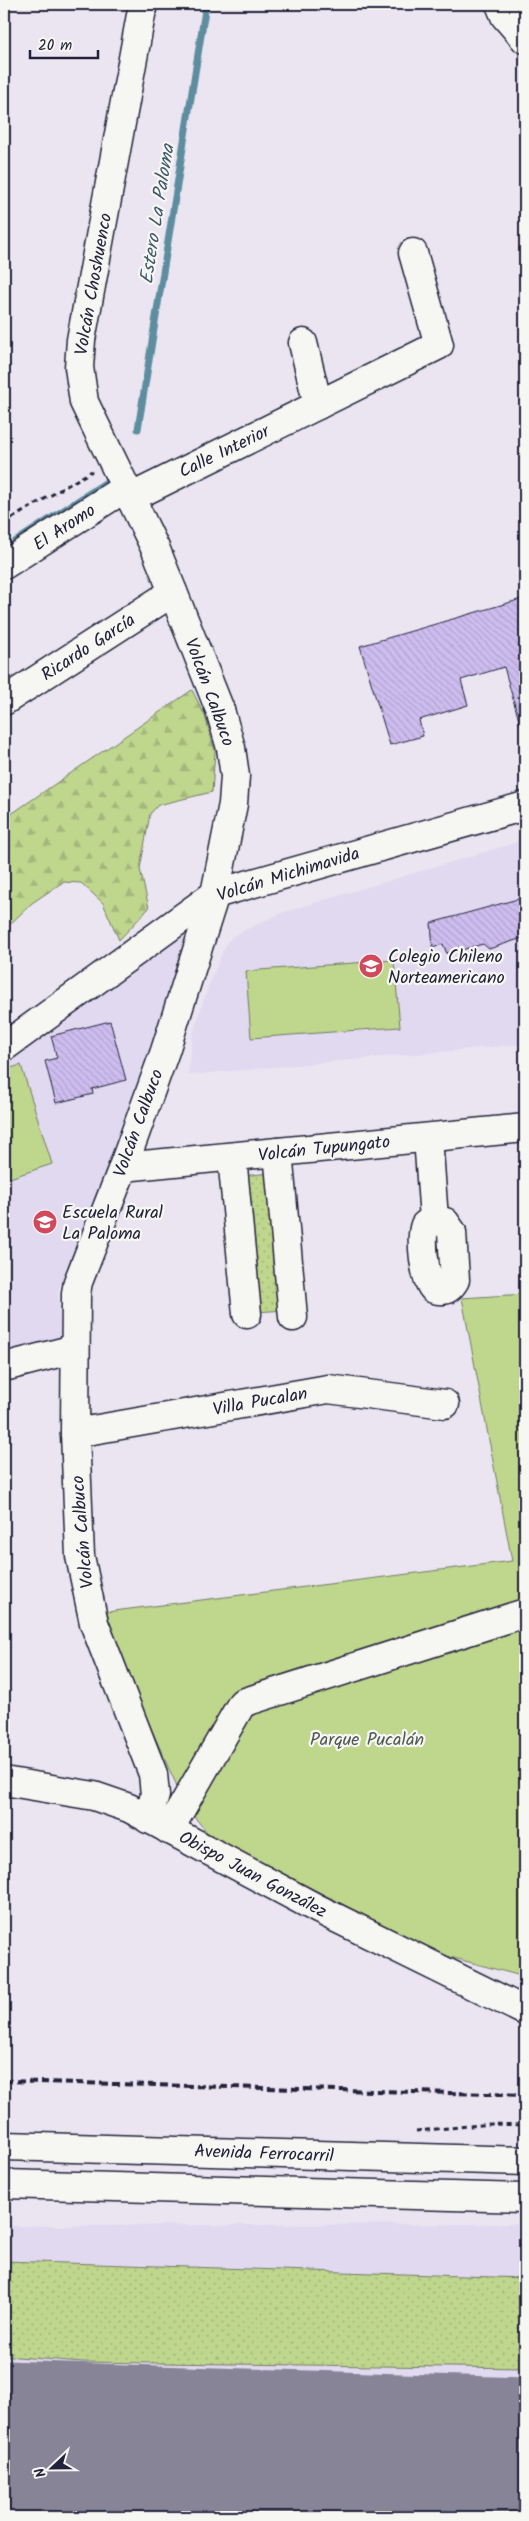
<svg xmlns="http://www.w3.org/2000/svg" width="529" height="2521" font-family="Kalam,sans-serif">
  <defs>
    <pattern id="grass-dots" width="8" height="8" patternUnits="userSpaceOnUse" patternTransform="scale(1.25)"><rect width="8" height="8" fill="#bfd68d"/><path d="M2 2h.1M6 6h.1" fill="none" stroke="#a4b77b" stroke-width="1.8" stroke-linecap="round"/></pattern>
    <pattern id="forest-firs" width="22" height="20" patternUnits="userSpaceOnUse" patternTransform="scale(1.25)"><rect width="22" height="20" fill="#bfd68d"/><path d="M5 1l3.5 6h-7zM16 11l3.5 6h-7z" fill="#a4b77b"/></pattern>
    <pattern id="building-back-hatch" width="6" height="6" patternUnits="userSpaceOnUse" patternTransform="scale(1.25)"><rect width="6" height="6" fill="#cdbdef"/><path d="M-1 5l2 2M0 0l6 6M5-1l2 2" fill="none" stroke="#b0a2ce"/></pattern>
  </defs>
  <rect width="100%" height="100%" fill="#eae5f1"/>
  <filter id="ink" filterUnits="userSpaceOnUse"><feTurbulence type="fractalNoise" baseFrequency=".02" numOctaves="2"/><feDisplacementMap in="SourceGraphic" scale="10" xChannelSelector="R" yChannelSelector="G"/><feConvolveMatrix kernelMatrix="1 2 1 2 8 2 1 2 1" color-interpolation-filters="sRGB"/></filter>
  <g filter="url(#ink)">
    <!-- built -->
    <g fill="#e1d9f0">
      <path d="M 525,840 L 525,1044 L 188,1075 L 193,1033 L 208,987 L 226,944 L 233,936 L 281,913 Z"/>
      <path d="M 193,921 L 120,1138 L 58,1291 L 64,1368 L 4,1363 L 4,1052 Z"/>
      <path d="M 525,2224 L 525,2517 L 4,2517 L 4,2226 Z"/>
    </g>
    <!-- grass -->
    <g fill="url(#grass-dots)" stroke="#707c64">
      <path d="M 271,1173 L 286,1310 L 255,1312 L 242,1176 Z"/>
      <path d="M 4,2261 L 525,2278 L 525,2368 L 83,2362 L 4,2356 Z"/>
    </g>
    <!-- forest -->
    <path fill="url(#forest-firs)" stroke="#707c64" d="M 192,690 L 205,716 L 215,751 L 212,792 L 158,805 L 150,814 L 140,869 L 149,908 L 119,940 L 103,903 L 81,883 L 63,882 L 32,903 L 4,930 L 4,819 Z"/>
    <!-- green -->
    <g fill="#bfd68d" stroke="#707c64">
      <path d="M 394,960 L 400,1027 L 251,1038 L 246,971 Z"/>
      <path d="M 21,1065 L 52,1164 L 4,1180 L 4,1070 Z"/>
      <path d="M 525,1294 L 525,1977 L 439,1954 L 210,1836 L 188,1809 L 169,1769 L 134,1690 L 106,1612 L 512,1561 L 462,1298 Z"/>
    </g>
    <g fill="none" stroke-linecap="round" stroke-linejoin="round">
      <!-- stream -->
      <g stroke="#5d8d9e" stroke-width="7">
        <path d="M 138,429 L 206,4"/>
        <path d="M 15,542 L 105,483"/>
      </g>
      <!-- runway -->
      <path stroke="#868496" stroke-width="151" d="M 4,2436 L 525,2453"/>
    </g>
    <!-- building -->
    <g fill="url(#building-back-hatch)" stroke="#22223b">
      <path d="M 525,598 L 525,723 L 520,724 L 504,667 L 461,680 L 468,705 L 419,720 L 423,736 L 390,745 L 360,646 Z"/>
      <path d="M 525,897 L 525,937 L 489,949 L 483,944 L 447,954 L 443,944 L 433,948 L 431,923 Z"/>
      <path d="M 110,1021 L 126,1080 L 92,1089 L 93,1094 L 56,1103 L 45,1061 L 57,1058 L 51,1036 Z"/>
    </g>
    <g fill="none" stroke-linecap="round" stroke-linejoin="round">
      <defs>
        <g id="minor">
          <path d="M 143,4 L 81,340 L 79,367 L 84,402 L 156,550 L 173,592 L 220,710 L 231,748 L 235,776 L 233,804 L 215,894 L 165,1051 L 123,1167 L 78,1282 L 76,1293 L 75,1433 L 80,1556 L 94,1623 L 153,1774 L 155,1795 L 148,1819"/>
          <path d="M 500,4 L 505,16 L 525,39"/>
          <path d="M 303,343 L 318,405"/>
          <path d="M 130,498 L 439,345 L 413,253"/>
          <path d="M 4,565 L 125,488"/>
          <path d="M 4,701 L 173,592"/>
          <path d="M 4,1047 L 215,894 L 525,806"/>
          <path d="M 428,1138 L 434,1219"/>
          <path d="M 278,1152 L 293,1317"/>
          <path d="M 232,1157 L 247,1314"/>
          <path d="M 123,1167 L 525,1128"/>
          <path d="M 434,1219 L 445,1222 L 452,1232 L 455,1280 C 450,1289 444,1292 434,1289 C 424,1280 420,1237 425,1225 Z"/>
          <path d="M 4,1367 L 74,1349"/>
          <path d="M 75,1433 L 328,1389 L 445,1404"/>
          <path d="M 4,1781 L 94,1796 L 129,1808 L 318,1909 L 525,2011"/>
          <path d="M 169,1830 L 242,1703 L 525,1613"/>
        </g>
        <g id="major">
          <path d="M 4,2146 L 525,2161"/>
          <path d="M 4,2184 L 525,2198"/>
        </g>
      </defs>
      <!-- minor casing -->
      <use href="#minor" stroke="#22223b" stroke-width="31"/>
      <!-- major casing -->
      <use href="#major" stroke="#22223b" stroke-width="31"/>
      <!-- path -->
      <g stroke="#22223b" stroke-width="3" stroke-dasharray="5 4" stroke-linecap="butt">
        <path d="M 4,523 L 92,471"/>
        <path d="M 416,2131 L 491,2124 L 525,2125"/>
      </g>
      <!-- minor -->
      <use href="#minor" stroke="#f6f6f2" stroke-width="28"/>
      <!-- major -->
      <use href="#major" stroke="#f6f6f2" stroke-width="28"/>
      <!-- rail -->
      <path stroke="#22223b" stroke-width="4" stroke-dasharray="8 4" stroke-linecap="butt" d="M 4,2081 L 525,2095"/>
    </g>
  </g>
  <!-- icons -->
  <defs>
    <symbol id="school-disc" viewBox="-11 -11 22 22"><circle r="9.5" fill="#d1495b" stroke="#f6f6f2"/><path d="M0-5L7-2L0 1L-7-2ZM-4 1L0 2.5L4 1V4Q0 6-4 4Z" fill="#fff"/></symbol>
  </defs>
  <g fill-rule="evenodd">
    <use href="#school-disc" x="357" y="952" width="28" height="28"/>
    <use href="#school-disc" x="31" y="1208" width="28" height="28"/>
  </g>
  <g text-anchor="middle" stroke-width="4.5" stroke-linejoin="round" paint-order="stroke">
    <!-- street labels -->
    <g font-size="18" fill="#22223b" stroke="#f6f6f2">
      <text transform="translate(93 284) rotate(-80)" y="6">Volcán Choshuenco</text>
      <text transform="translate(224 451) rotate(-26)" y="6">Calle Interior</text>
      <text transform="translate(64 527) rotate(-33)" y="6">El Aromo</text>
      <text transform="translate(88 647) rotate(-33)" y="6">Ricardo García</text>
      <text transform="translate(210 692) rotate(70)" y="6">Volcán Calbuco</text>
      <text transform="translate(288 874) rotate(-17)" y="6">Volcán Michimavida</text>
      <text transform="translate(138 1123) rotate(-70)" y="6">Volcán Calbuco</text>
      <text transform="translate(324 1148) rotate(-6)" y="6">Volcán Tupungato</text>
      <text transform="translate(260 1401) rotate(-10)" y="6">Villa Pucalan</text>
      <text transform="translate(82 1532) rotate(-95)" y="6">Volcán Calbuco</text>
      <text transform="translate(253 1874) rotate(28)" y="6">Obispo Juan González</text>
      <text transform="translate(264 2153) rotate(2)" y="6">Avenida Ferrocarril</text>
    </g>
    <!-- poi labels -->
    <g font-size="18" fill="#22223b" stroke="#f6f6f2" text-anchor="start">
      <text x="388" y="962">Colegio Chileno<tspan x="388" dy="21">Norteamericano</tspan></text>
      <text x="62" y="1218">Escuela Rural<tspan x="62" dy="21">La Paloma</tspan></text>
    </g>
    <!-- park labels -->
    <g font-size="18" fill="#515854" stroke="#f6f6f2">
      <text x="367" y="1745">Parque Pucalán</text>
    </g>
    <!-- water labels -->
    <g font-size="19" font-style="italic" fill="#40586d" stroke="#f6f6f2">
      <text transform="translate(156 214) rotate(-81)" y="7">Estero La Paloma</text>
    </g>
  </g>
  <!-- margin -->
  <rect width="529" height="2521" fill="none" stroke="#f6f6f2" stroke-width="20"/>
  <rect x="10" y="10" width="509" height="2501" fill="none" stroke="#22223b" stroke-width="2" filter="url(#ink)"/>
  <!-- north arrow -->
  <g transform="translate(52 2468) rotate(248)" stroke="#f6f6f2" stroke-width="4" paint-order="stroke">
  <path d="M0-4L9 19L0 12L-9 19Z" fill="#22223b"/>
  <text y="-8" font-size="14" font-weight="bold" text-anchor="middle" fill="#22223b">N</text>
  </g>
  <!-- scale -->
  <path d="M30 50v8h68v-8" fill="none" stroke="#22223b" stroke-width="2.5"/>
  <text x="38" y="50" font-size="15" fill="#22223b" stroke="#f6f6f2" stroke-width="4" paint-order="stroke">20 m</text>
</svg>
